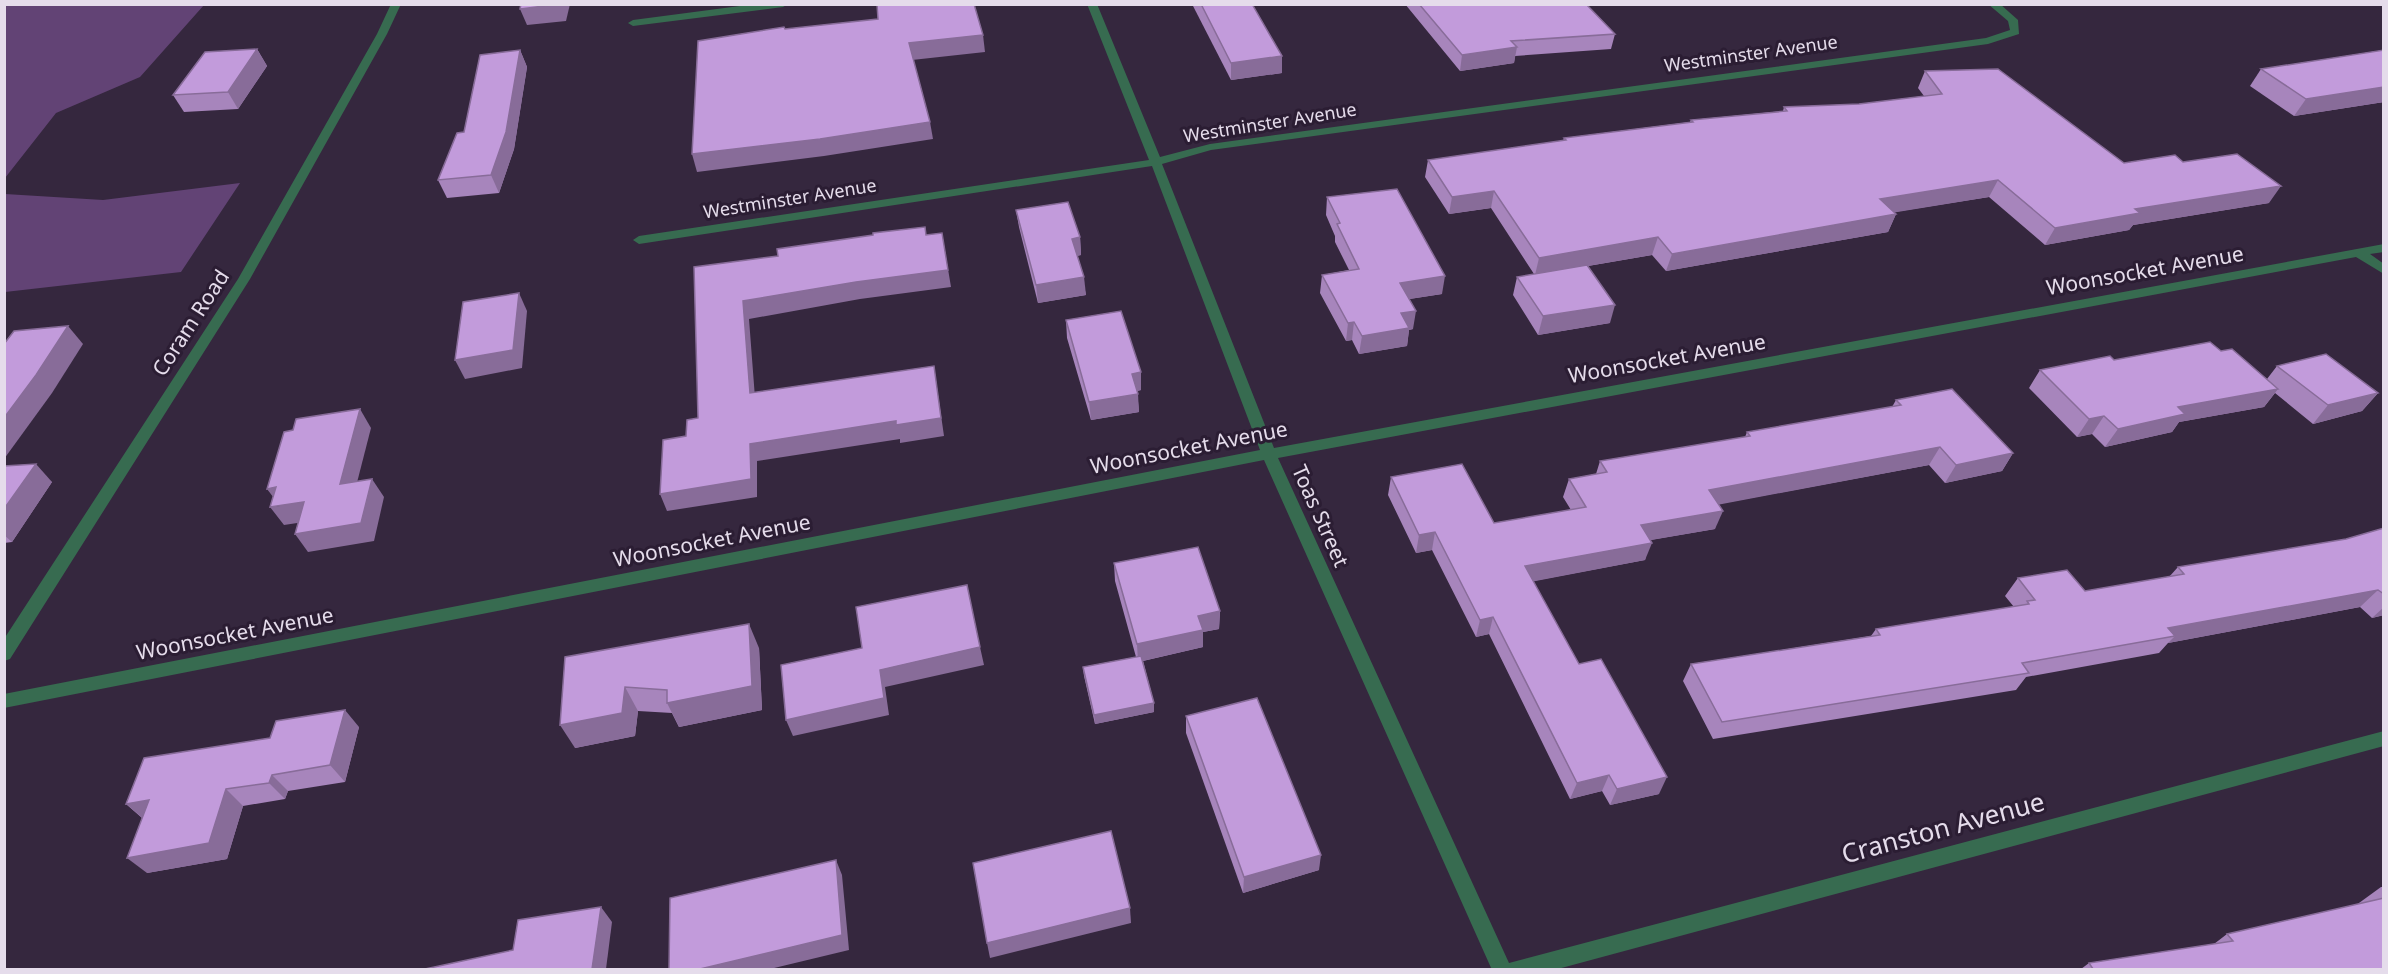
<svg xmlns="http://www.w3.org/2000/svg" width="2388" height="974" font-family="'Noto Sans',sans-serif">
  <rect width="100%" height="100%" fill="#35273e"/>
  <!-- green -->
  <g fill="#624375">
    <path d="M 5,4 L 204,4 L 204,5 L 140,77 L 56,113 L 5,178 Z"/>
    <path d="M 240,183 L 181,272 L 5,292 L 5,194 L 103,200 Z"/>
  </g>
  <g fill="none" stroke-linecap="round" stroke-linejoin="round">
    <!-- minor -->
    <g fill="#376b50" fill-rule="evenodd">
      <path d="M 755,4 L 788,4 L 783,7 L 633,26 L 628,23 L 633,20 Z"/>
      <path d="M 1087,4 L 1097,4 L 1160,157 L 1210,144 L 1986,38 L 2010,30 L 2008,21 L 1988,4 L 2000,4 L 2018,20 L 2019,34 L 1988,44 L 1211,150 L 1162,164 L 1274,448 L 2384,244 L 2384,252 L 2370,254 L 2384,264 L 2384,274 L 2356,257 L 1278,458 L 1509,963 L 2384,731 L 2384,746 L 1554,970 L 1492,970 L 1264,460 L 4,708 L 4,694 L 1260,450 L 1152,166 L 639,244 L 633,240 L 639,236 L 1149,160 Z"/>
    </g>
    <!-- tertiary -->
    <path fill="#376b50" fill-rule="evenodd" d="M 391,4 L 401,4 L 387,34 L 250,279 L 10,659 L 4,661 L 4,639 L 238,279 L 377,34 Z"/>
  </g>
  <!-- wall -->
  <g fill="#a785bc">
    <path d="M 1192,4 L 1252,4 L 1282,73 L 1231,80 Z"/>
    <path d="M 1405,4 L 1586,4 L 1615,34 L 1611,49 L 1515,56 L 1514,63 L 1460,71 Z"/>
    <path d="M 257,49 L 267,66 L 238,109 L 184,112 L 173,95 Z"/>
    <path d="M 520,50 L 527,67 L 514,149 L 499,193 L 447,198 L 438,180 L 464,132 Z"/>
    <path d="M 2384,50 L 2384,102 L 2294,116 L 2250,86 L 2261,69 Z"/>
    <path d="M 1925,71 L 2124,163 L 2183,162 L 2269,203 L 2133,225 L 2129,230 L 2045,245 L 1989,197 L 1894,212 L 1896,214 L 1888,232 L 1666,271 L 1652,255 L 1588,266 L 1610,323 L 1538,335 L 1513,295 L 1517,277 L 1534,274 L 1491,208 L 1449,214 L 1425,177 L 1428,160 L 1563,141 L 1564,138 L 1690,122 L 1691,120 L 1783,111 L 1784,107 L 1859,104 L 1924,96 L 1918,88 Z"/>
    <path d="M 1327,197 L 1442,294 L 1409,299 L 1413,329 L 1409,330 L 1407,346 L 1359,354 L 1352,340 L 1346,341 L 1320,293 L 1322,275 L 1349,270 L 1335,242 L 1335,236 L 1326,215 Z"/>
    <path d="M 1016,210 L 1080,237 L 1081,255 L 1077,256 L 1086,295 L 1038,303 L 1019,227 Z"/>
    <path d="M 1066,320 L 1141,390 L 1137,391 L 1139,412 L 1091,420 L 1067,338 Z"/>
    <path d="M 2221,351 L 2267,379 L 2277,366 L 2378,393 L 2362,411 L 2313,424 L 2275,393 L 2264,407 L 2179,422 L 2172,432 L 2105,447 L 2092,434 L 2077,437 L 2029,388 L 2040,370 Z"/>
    <path d="M 1896,400 L 2013,453 L 2002,471 L 1945,483 L 1929,465 L 1718,504 L 1715,529 L 1650,540 L 1645,560 L 1533,581 L 1579,664 L 1659,794 L 1610,805 L 1602,791 L 1570,799 L 1489,634 L 1476,637 L 1432,550 L 1416,553 L 1388,495 L 1391,477 L 1494,523 L 1571,510 L 1563,497 L 1569,479 L 1596,474 L 1600,461 L 1745,437 L 1747,432 L 1892,407 Z"/>
    <path d="M 4,466 L 52,482 L 12,542 L 4,543 Z"/>
    <path d="M 2384,528 L 2384,615 L 2372,618 L 2360,607 L 2168,643 L 2159,653 L 2026,677 L 2016,690 L 1713,739 L 1683,681 L 1691,664 L 1871,636 L 1876,629 L 2014,607 L 2005,596 L 2018,578 L 2085,591 L 2169,577 L 2178,567 L 2346,539 Z"/>
    <path d="M 1114,563 L 1220,611 L 1219,629 L 1203,632 L 1203,647 L 1143,661 L 1154,703 L 1154,712 L 1095,724 L 1084,676 L 1083,667 L 1136,657 L 1115,581 Z"/>
    <path d="M 759,648 L 762,710 L 679,727 L 672,713 L 638,711 L 635,736 L 575,748 L 565,657 Z"/>
    <path d="M 1186,716 L 1319,870 L 1243,893 L 1186,733 Z"/>
    <path d="M 359,727 L 345,782 L 288,791 L 285,799 L 243,806 L 227,859 L 147,873 L 142,818 L 126,804 Z"/>
    <path d="M 2381,887 L 2384,887 L 2384,969 L 2081,969 L 2089,963 L 2214,944 L 2227,934 L 2360,904 L 2359,903 Z"/>
  </g>
  <!-- shaded-wall -->
  <g fill="#886c99">
    <path d="M 560,4 L 570,4 L 566,21 L 527,25 L 520,9 Z"/>
    <path d="M 983,35 L 985,52 L 912,60 L 909,43 Z"/>
    <path d="M 1517,47 L 1514,63 L 1460,71 L 1462,55 Z"/>
    <path d="M 257,49 L 267,66 L 238,109 L 228,92 Z"/>
    <path d="M 520,50 L 527,67 L 514,149 L 499,193 L 491,175 Z"/>
    <path d="M 1282,56 L 1282,73 L 1231,80 L 1231,63 Z"/>
    <path d="M 2384,87 L 2384,102 L 2294,116 L 2306,99 Z"/>
    <path d="M 930,122 L 933,139 L 824,156 L 697,172 L 692,154 Z"/>
    <path d="M 1998,180 L 1989,197 L 1873,216 L 1880,199 Z"/>
    <path d="M 2281,186 L 2269,203 L 2133,225 L 2129,230 L 2045,245 L 2055,228 L 2135,209 Z"/>
    <path d="M 1494,191 L 1491,208 L 1449,214 L 1452,197 Z"/>
    <path d="M 1896,214 L 1888,232 L 1666,271 L 1672,254 Z"/>
    <path d="M 942,233 L 951,287 L 860,299 L 749,319 L 756,411 L 750,393 L 743,301 Z"/>
    <path d="M 1080,237 L 1081,255 L 1073,256 L 1072,239 Z"/>
    <path d="M 1658,237 L 1652,255 L 1535,275 L 1539,258 Z"/>
    <path d="M 1445,276 L 1442,294 L 1397,301 L 1400,283 Z"/>
    <path d="M 1084,277 L 1086,295 L 1038,303 L 1036,285 Z"/>
    <path d="M 519,293 L 527,311 L 522,368 L 465,379 L 455,360 Z"/>
    <path d="M 1615,305 L 1610,323 L 1538,335 L 1543,316 Z"/>
    <path d="M 1416,311 L 1413,329 L 1409,330 L 1407,346 L 1359,354 L 1362,336 L 1401,313 Z"/>
    <path d="M 1354,322 L 1352,340 L 1346,341 L 1348,323 Z"/>
    <path d="M 68,326 L 83,344 L 52,393 L 4,459 L 4,418 Z"/>
    <path d="M 934,366 L 944,436 L 900,443 L 900,439 L 757,461 L 757,497 L 667,511 L 660,494 L 750,444 Z"/>
    <path d="M 1141,372 L 1141,390 L 1132,392 L 1132,374 Z"/>
    <path d="M 2278,389 L 2264,407 L 2179,422 L 2172,432 L 2105,447 L 2118,429 L 2178,407 Z"/>
    <path d="M 2378,393 L 2362,411 L 2313,424 L 2328,405 Z"/>
    <path d="M 1138,394 L 1139,412 L 1091,420 L 1089,402 Z"/>
    <path d="M 360,409 L 371,428 L 352,502 L 340,484 Z"/>
    <path d="M 2104,416 L 2092,434 L 2077,437 L 2089,419 Z"/>
    <path d="M 1940,447 L 1929,465 L 1701,508 L 1709,490 Z"/>
    <path d="M 2013,453 L 2002,471 L 1945,483 L 1956,465 Z"/>
    <path d="M 36,464 L 52,482 L 12,542 L 4,535 L 4,509 Z"/>
    <path d="M 372,479 L 384,497 L 374,541 L 308,552 L 295,534 Z"/>
    <path d="M 276,487 L 304,502 L 317,520 L 284,525 L 270,507 L 280,506 L 267,489 Z"/>
    <path d="M 1723,511 L 1715,529 L 1634,543 L 1641,525 Z"/>
    <path d="M 1435,532 L 1432,550 L 1416,553 L 1419,535 Z"/>
    <path d="M 1652,543 L 1645,560 L 1520,584 L 1525,566 Z"/>
    <path d="M 2378,590 L 2360,607 L 2168,643 L 2175,636 L 2168,628 Z"/>
    <path d="M 2384,607 L 2384,615 L 2372,618 Z"/>
    <path d="M 1220,611 L 1219,629 L 1203,632 L 1203,647 L 1138,662 L 1137,644 L 1198,616 Z"/>
    <path d="M 1493,617 L 1489,634 L 1476,637 L 1480,620 Z"/>
    <path d="M 749,624 L 759,648 L 762,710 L 679,727 L 667,703 Z"/>
    <path d="M 980,647 L 984,665 L 885,687 L 889,715 L 793,736 L 786,720 L 880,670 Z"/>
    <path d="M 625,687 L 638,711 L 635,736 L 575,748 L 560,725 Z"/>
    <path d="M 1154,703 L 1154,712 L 1095,724 L 1094,715 Z"/>
    <path d="M 345,710 L 359,727 L 345,782 L 330,765 Z"/>
    <path d="M 272,775 L 288,791 L 285,799 L 269,783 Z"/>
    <path d="M 1609,775 L 1602,791 L 1570,799 L 1577,783 Z"/>
    <path d="M 1667,777 L 1659,794 L 1610,805 L 1617,789 Z"/>
    <path d="M 226,789 L 243,806 L 227,859 L 147,873 L 127,858 Z"/>
    <path d="M 149,800 L 145,820 L 126,804 Z"/>
    <path d="M 1321,855 L 1319,870 L 1243,893 L 1244,877 Z"/>
    <path d="M 836,860 L 842,875 L 849,950 L 770,969 L 700,969 Z"/>
    <path d="M 601,907 L 612,922 L 606,969 L 592,969 Z"/>
    <path d="M 1130,908 L 1131,923 L 990,958 L 987,943 Z"/>
  </g>
  <!-- building -->
  <g fill="#c29bdb" stroke="#886c99" stroke-width="1.5">
    <path d="M 521,4 L 560,4 L 520,9 Z"/>
    <path d="M 877,4 L 974,4 L 983,35 L 909,43 L 930,122 L 820,139 L 692,154 L 698,41 L 784,27 L 785,29 L 878,19 Z"/>
    <path d="M 1201,4 L 1252,4 L 1282,56 L 1231,63 Z"/>
    <path d="M 1419,4 L 1586,4 L 1615,34 L 1511,41 L 1517,47 L 1462,55 Z"/>
    <path d="M 257,49 L 228,92 L 173,95 L 205,52 Z"/>
    <path d="M 520,50 L 506,132 L 491,175 L 438,180 L 457,133 L 464,132 L 480,55 Z"/>
    <path d="M 2384,50 L 2384,87 L 2306,99 L 2261,69 Z"/>
    <path d="M 1998,69 L 2124,163 L 2175,155 L 2183,162 L 2237,154 L 2281,186 L 2135,209 L 2140,213 L 2055,228 L 1998,180 L 1880,199 L 1896,214 L 1672,254 L 1658,237 L 1539,258 L 1494,191 L 1452,197 L 1428,160 L 1566,140 L 1564,138 L 1693,122 L 1691,120 L 1787,111 L 1784,107 L 1859,104 L 1942,94 L 1925,71 Z"/>
    <path d="M 1397,189 L 1445,276 L 1400,283 L 1416,311 L 1401,313 L 1409,328 L 1362,336 L 1354,322 L 1348,323 L 1322,275 L 1359,269 L 1337,224 L 1340,223 L 1327,197 Z"/>
    <path d="M 1068,202 L 1080,237 L 1072,239 L 1084,277 L 1036,285 L 1016,210 Z"/>
    <path d="M 925,227 L 926,235 L 942,233 L 948,270 L 856,282 L 743,301 L 750,393 L 934,366 L 941,418 L 896,425 L 896,421 L 750,444 L 751,479 L 660,494 L 663,440 L 686,436 L 687,420 L 698,418 L 694,267 L 778,256 L 777,249 L 873,235 L 873,233 Z"/>
    <path d="M 1587,265 L 1615,305 L 1543,316 L 1517,277 Z"/>
    <path d="M 519,293 L 513,350 L 455,360 L 463,302 Z"/>
    <path d="M 1121,311 L 1141,372 L 1132,374 L 1138,394 L 1089,402 L 1066,320 Z"/>
    <path d="M 68,326 L 36,375 L 4,418 L 4,344 L 14,331 Z"/>
    <path d="M 2210,342 L 2221,351 L 2232,349 L 2278,389 L 2178,407 L 2185,414 L 2118,429 L 2104,416 L 2089,419 L 2040,370 L 2110,356 L 2114,360 Z"/>
    <path d="M 2326,354 L 2378,393 L 2328,405 L 2277,366 Z"/>
    <path d="M 1952,389 L 2013,453 L 1956,465 L 1940,447 L 1709,490 L 1723,511 L 1641,525 L 1652,543 L 1525,566 L 1579,664 L 1601,659 L 1667,777 L 1617,789 L 1609,775 L 1577,783 L 1493,617 L 1480,620 L 1435,532 L 1419,535 L 1391,477 L 1462,464 L 1494,523 L 1586,507 L 1569,479 L 1607,472 L 1600,461 L 1750,436 L 1747,432 L 1901,405 L 1896,400 Z"/>
    <path d="M 360,409 L 340,484 L 372,479 L 361,523 L 295,534 L 304,502 L 270,507 L 276,487 L 267,489 L 284,432 L 293,430 L 296,419 Z"/>
    <path d="M 36,464 L 4,509 L 4,466 Z"/>
    <path d="M 2384,528 L 2384,594 L 2378,590 L 2168,628 L 2175,636 L 2022,663 L 2029,673 L 1722,722 L 1691,664 L 1880,635 L 1876,629 L 2029,604 L 2027,601 L 2035,600 L 2018,578 L 2067,570 L 2085,591 L 2184,574 L 2178,567 L 2346,539 Z"/>
    <path d="M 1198,547 L 1220,611 L 1198,616 L 1203,630 L 1137,644 L 1114,563 Z"/>
    <path d="M 967,585 L 980,647 L 880,670 L 884,698 L 786,720 L 781,665 L 862,648 L 856,607 Z"/>
    <path d="M 749,624 L 752,686 L 667,703 L 667,690 L 625,687 L 622,713 L 560,725 L 565,657 Z"/>
    <path d="M 1141,656 L 1154,703 L 1094,715 L 1083,667 Z"/>
    <path d="M 1257,698 L 1321,855 L 1244,877 L 1186,716 Z"/>
    <path d="M 345,710 L 330,765 L 272,775 L 269,783 L 226,789 L 209,843 L 127,858 L 149,800 L 126,804 L 144,758 L 270,738 L 276,721 Z"/>
    <path d="M 1111,831 L 1130,908 L 987,943 L 973,863 Z"/>
    <path d="M 836,860 L 842,935 L 700,969 L 669,969 L 670,898 Z"/>
    <path d="M 2384,898 L 2384,969 L 2093,969 L 2089,963 L 2233,941 L 2227,934 Z"/>
    <path d="M 601,907 L 592,969 L 425,969 L 513,950 L 518,920 Z"/>
  </g>
  <g text-anchor="middle" stroke-width="6" stroke-linejoin="round" paint-order="stroke">
    <!-- far-street labels -->
    <g font-size="18" fill="#e5dceb" stroke="#2b1d33">
      <text transform="translate(1751 54) rotate(-8)" y="6">Westminster Avenue</text>
      <text transform="translate(1270 123) rotate(-9)" y="6">Westminster Avenue</text>
      <text transform="translate(790 199) rotate(-9)" y="6">Westminster Avenue</text>
    </g>
    <!-- street labels -->
    <g font-size="21" fill="#e5dceb" stroke="#2b1d33">
      <text transform="translate(2145 271) rotate(-10)" y="7">Woonsocket Avenue</text>
      <text transform="translate(191 323) rotate(-57)" y="7">Coram Road</text>
      <text transform="translate(1667 359) rotate(-10)" y="7">Woonsocket Avenue</text>
      <text transform="translate(1189 448) rotate(-11)" y="7">Woonsocket Avenue</text>
      <text transform="translate(1320 516) rotate(66)" y="7">Toas Street</text>
      <text transform="translate(712 541) rotate(-11)" y="7">Woonsocket Avenue</text>
      <text transform="translate(235 634) rotate(-11)" y="7">Woonsocket Avenue</text>
    </g>
    <!-- near-street labels -->
    <g font-size="26" fill="#e5dceb" stroke="#2b1d33">
      <text transform="translate(1943 828) rotate(-15)" y="9">Cranston Avenue</text>
    </g>
  </g>
  <!-- border -->
  <rect width="2388" height="974" fill="none" stroke="#e5dceb" stroke-width="12"/>
</svg>
